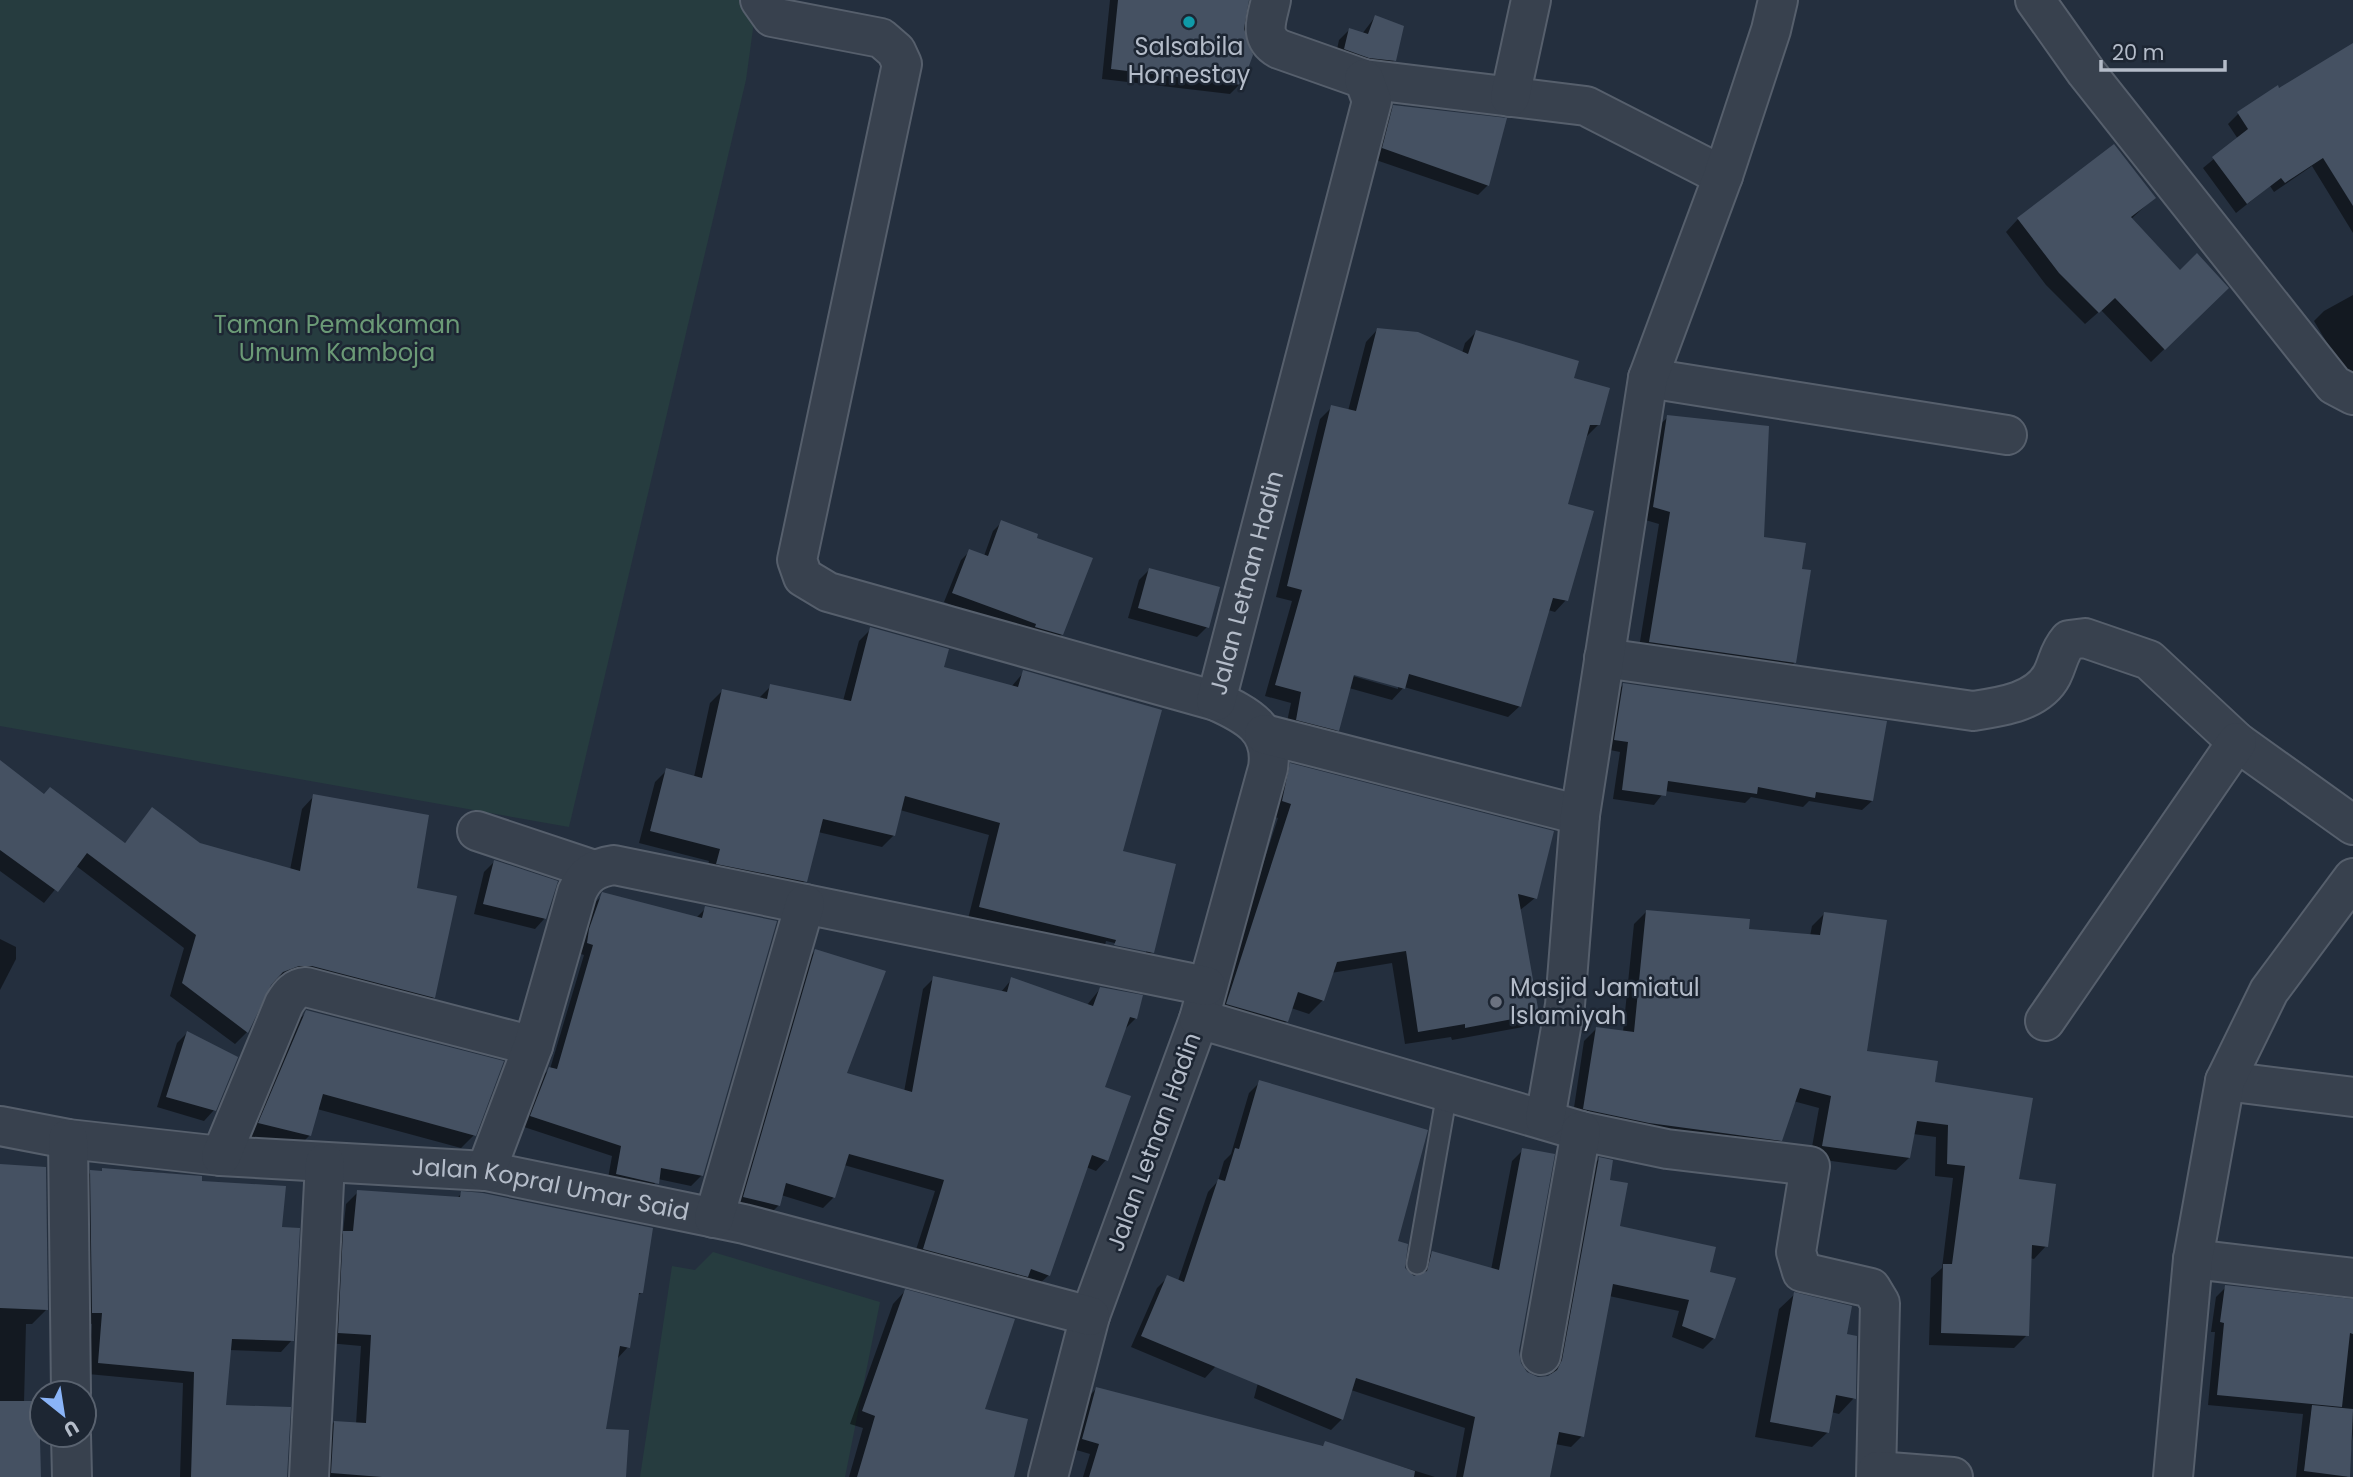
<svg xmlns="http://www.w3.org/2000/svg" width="2353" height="1477" font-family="Poppins,sans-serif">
  <rect width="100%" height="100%" fill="#242f3e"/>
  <!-- green -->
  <g fill="#263c3f">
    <path d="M 0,0 L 757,0 L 746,80 L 569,827 L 0,726 Z"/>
    <path d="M 713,1252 L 880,1302 L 845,1477 L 640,1477 L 672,1266 L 695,1270 Z"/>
  </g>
  <!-- shadow -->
  <g fill="#0007" fill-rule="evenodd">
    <path d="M 1110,0 L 1248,0 L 1240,84 L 1230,94 L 1102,79 Z"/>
    <path d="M 1375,17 L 1395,60 L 1384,70 L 1335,59 L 1339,40 L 1349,30 L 1362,34 Z"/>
    <path d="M 2353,45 L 2353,233 L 2312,166 L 2274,192 L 2270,186 L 2236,213 L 2203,168 L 2238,139 L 2228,124 L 2238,114 Z"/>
    <path d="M 1394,106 L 1488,185 L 1478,195 L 1373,159 L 1383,117 Z"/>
    <path d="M 2154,198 L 2131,219 L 2180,272 L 2227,288 L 2151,362 L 2101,310 L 2085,324 L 2046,285 L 2006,232 L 2018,219 Z"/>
    <path d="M 2353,295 L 2353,377 L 2349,380 L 2314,321 L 2324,311 Z"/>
    <path d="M 1377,330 L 1462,353 L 1465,343 L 1476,332 L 1572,380 L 1599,424 L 1587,436 L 1566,505 L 1566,600 L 1555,612 L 1548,610 L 1520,706 L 1508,717 L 1404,687 L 1392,700 L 1349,688 L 1337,730 L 1325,741 L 1285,731 L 1291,703 L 1265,696 L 1292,601 L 1276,597 L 1320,419 L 1332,407 L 1348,411 L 1366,342 ZM 1347,671 L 1398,686 L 1398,689 L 1346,674 Z"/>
    <path d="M 1668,417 L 1762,539 L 1794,663 L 1782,675 L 1638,654 L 1659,524 L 1642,519 L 1655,429 Z"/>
    <path d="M 1002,522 L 1062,634 L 1052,644 L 944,602 L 961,560 L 970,551 L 984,556 L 993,531 Z"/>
    <path d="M 1149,570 L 1207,627 L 1197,637 L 1128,618 L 1139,580 Z"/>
    <path d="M 871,629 L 942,669 L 1011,687 L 1024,672 L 1121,852 L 1152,952 L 1140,964 L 968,919 L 989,835 L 900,810 L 894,835 L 882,847 L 818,832 L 805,881 L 793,893 L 706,875 L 709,861 L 639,843 L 655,782 L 667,770 L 694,777 L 710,703 L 722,691 L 758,699 L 771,686 L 843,701 L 859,641 ZM 1106,941 L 1146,950 L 1146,953 L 1105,945 Z"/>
    <path d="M 1623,685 L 1872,801 L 1862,810 L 1809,801 L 1803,807 L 1751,797 L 1745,803 L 1665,791 L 1654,805 L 1613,799 L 1620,752 L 1605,749 L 1614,694 Z"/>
    <path d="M 0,762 L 43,796 L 124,844 L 153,809 L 199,845 L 290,870 L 302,809 L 314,796 L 415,889 L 434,997 L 421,1010 L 285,978 L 269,984 L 247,1032 L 235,1044 L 170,996 L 184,948 L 75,865 L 44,903 L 0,871 Z"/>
    <path d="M 1291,765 L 1535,898 L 1519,911 L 1537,1013 L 1523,1027 L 1452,1040 L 1451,1037 L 1405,1044 L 1392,963 L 1331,973 L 1323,1000 L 1309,1014 L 1291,1008 L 1287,1021 L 1273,1035 L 1213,1018 L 1278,818 L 1269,815 L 1277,779 Z"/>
    <path d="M 494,862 L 545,918 L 535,929 L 474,914 L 484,872 Z"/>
    <path d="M 602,896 L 695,919 L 706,908 L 702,1175 L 691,1186 L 658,1179 L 647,1194 L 607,1184 L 612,1156 L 521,1126 L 539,1079 L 550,1069 L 584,955 L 578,953 L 591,906 Z"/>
    <path d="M 1647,911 L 1747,931 L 1810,936 L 1812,926 L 1824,914 L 1865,1053 L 1933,1083 L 2017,1181 L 2046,1246 L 2034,1259 L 2030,1258 L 2027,1335 L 2014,1348 L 1929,1345 L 1931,1278 L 1942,1268 L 1953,1178 L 1935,1176 L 1936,1137 L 1913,1134 L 1909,1158 L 1896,1170 L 1810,1158 L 1819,1108 L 1793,1101 L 1781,1140 L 1768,1152 L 1572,1121 L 1584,1041 L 1596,1029 L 1623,1032 L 1634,924 Z"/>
    <path d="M 0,939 L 16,947 L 16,959 L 0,990 Z"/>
    <path d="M 815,951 L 844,1074 L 904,1092 L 923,989 L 934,978 L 1001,992 L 1012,979 L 1087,1005 L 1100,989 L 1136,1018 L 1125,1029 L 1103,1088 L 1106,1160 L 1096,1171 L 1086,1167 L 1049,1275 L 1038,1285 L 913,1259 L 935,1191 L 844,1165 L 833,1198 L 823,1208 L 781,1195 L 779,1205 L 768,1216 L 733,1208 L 805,962 Z"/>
    <path d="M 307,1012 L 474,1135 L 461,1148 L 317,1109 L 310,1135 L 296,1149 L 246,1137 L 293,1025 Z"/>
    <path d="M 187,1033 L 214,1110 L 204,1121 L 157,1107 L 177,1043 Z"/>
    <path d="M 1260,1082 L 1396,1242 L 1404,1268 L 1414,1278 L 1418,1276 L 1421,1264 L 1432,1253 L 1491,1270 L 1512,1161 L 1523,1150 L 1518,1351 L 1519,1364 L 1525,1373 L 1536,1378 L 1550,1377 L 1552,1371 L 1588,1170 L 1599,1159 L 1608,1181 L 1618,1228 L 1708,1273 L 1714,1338 L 1703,1349 L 1672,1337 L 1679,1311 L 1609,1296 L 1582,1436 L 1571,1447 L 1555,1444 L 1548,1477 L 1456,1477 L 1465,1428 L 1351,1390 L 1342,1419 L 1331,1430 L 1254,1398 L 1267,1349 L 1215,1367 L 1205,1378 L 1131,1347 L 1157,1288 L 1168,1277 L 1178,1281 L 1208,1192 L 1218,1181 L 1224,1161 L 1231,1154 L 1249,1093 Z"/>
    <path d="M 0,1166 L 46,1310 L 32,1324 L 26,1324 L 24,1403 L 39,1477 L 0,1477 Z"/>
    <path d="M 133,1170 L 200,1177 L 200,1182 L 281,1228 L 292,1340 L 281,1352 L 229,1350 L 224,1407 L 286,1477 L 180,1477 L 183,1383 L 88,1374 L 92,1324 L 81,1323 L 79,1184 L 91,1172 Z"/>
    <path d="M 358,1192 L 457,1198 L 462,1193 L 641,1293 L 636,1297 L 628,1347 L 617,1359 L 603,1430 L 624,1477 L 321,1477 L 323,1434 L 334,1422 L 356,1424 L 361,1346 L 328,1343 L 333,1244 L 343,1233 L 346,1204 Z"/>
    <path d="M 2226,1287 L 2353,1301 L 2353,1434 L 2347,1477 L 2296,1477 L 2303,1414 L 2208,1405 L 2215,1332 L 2211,1332 L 2216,1297 Z"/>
    <path d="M 905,1291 L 983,1410 L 981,1477 L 849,1477 L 863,1428 L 850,1424 L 893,1304 Z"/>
    <path d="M 1795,1294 L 1845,1336 L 1854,1398 L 1839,1414 L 1831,1412 L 1828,1432 L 1812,1447 L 1755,1437 L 1779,1309 Z"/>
    <path d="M 1096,1389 L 1180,1477 L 1083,1477 L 1090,1454 L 1073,1449 L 1086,1399 Z"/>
    <path d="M 1326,1443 L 1435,1477 L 1235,1477 L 1321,1447 Z"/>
  </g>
  <!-- building -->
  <g fill="#455162">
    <path d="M 1118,0 L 1249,0 L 1244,29 L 1253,55 L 1242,85 L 1111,69 Z"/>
    <path d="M 1375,15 L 1404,26 L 1396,61 L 1369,58 L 1344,49 L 1349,28 L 1368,34 Z"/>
    <path d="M 2353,43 L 2353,206 L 2323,158 L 2285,183 L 2281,178 L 2247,204 L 2212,157 L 2248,129 L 2237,112 L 2278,85 L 2279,88 Z"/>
    <path d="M 1393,105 L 1507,118 L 1489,186 L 1382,148 Z"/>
    <path d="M 2114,144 L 2156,198 L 2131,217 L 2180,270 L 2197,253 L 2229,288 L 2165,350 L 2115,298 L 2099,313 L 2059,273 L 2017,218 Z"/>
    <path d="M 1377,328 L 1418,332 L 1468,354 L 1476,330 L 1579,361 L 1574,378 L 1610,388 L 1600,425 L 1590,425 L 1568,504 L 1594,511 L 1568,601 L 1553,598 L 1521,707 L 1409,674 L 1405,689 L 1354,675 L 1339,731 L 1296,720 L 1301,692 L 1275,685 L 1302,590 L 1287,586 L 1331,405 L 1356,411 Z"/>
    <path d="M 1667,415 L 1769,426 L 1764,537 L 1806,543 L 1802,569 L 1811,570 L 1796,663 L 1649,642 L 1670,512 L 1653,507 Z"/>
    <path d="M 1001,520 L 1038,534 L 1037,538 L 1093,558 L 1063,635 L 1035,627 L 1036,624 L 952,593 L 969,549 L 988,556 Z"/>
    <path d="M 1149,568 L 1220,587 L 1209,628 L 1138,608 Z"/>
    <path d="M 870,627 L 949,649 L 944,667 L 1018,687 L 1023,670 L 1162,710 L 1123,851 L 1176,864 L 1154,953 L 1114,945 L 1116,940 L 979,907 L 1000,823 L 905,796 L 895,836 L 823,819 L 807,882 L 716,864 L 720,849 L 650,831 L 666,768 L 702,778 L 722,689 L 767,699 L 770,684 L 851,701 Z"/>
    <path d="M 1623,683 L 1887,721 L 1873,801 L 1816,792 L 1815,798 L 1758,787 L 1757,794 L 1668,781 L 1666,796 L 1622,790 L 1628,742 L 1614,740 Z"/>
    <path d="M 0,760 L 44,794 L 50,787 L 125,843 L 152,807 L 200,843 L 300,871 L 313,794 L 429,815 L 417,888 L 457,896 L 435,998 L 312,966 L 299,966 L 283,972 L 271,985 L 248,1033 L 182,983 L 196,935 L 87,853 L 58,892 L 0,850 Z"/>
    <path d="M 1290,763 L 1554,831 L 1537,899 L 1518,894 L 1539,1014 L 1465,1028 L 1465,1024 L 1418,1032 L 1406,951 L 1337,962 L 1324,1001 L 1298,992 L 1288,1022 L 1226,1004 L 1291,804 L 1282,801 Z"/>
    <path d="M 494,860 L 558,881 L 546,919 L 483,904 Z"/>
    <path d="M 602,892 L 702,918 L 705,906 L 777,921 L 703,1176 L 661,1168 L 659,1184 L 616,1174 L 621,1146 L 530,1116 L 549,1067 L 557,1069 L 593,945 L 587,943 L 589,929 Z"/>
    <path d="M 1646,910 L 1750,919 L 1749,929 L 1820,935 L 1824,912 L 1887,920 L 1867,1051 L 1938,1061 L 1935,1082 L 2033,1098 L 2019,1179 L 2056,1184 L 2048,1247 L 2032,1245 L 2029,1336 L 1941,1333 L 1943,1264 L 1952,1264 L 1965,1166 L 1947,1164 L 1948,1125 L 1917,1121 L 1910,1158 L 1822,1146 L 1831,1096 L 1800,1088 L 1782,1141 L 1649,1123 L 1583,1109 L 1596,1027 L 1634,1032 Z"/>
    <path d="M 815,949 L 886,971 L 847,1073 L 912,1092 L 933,976 L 1007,992 L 1011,977 L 1093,1006 L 1100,987 L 1143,995 L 1137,1019 L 1130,1017 L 1105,1087 L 1131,1096 L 1108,1161 L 1092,1155 L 1050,1276 L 1031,1269 L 1028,1277 L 923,1249 L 944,1180 L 849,1154 L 835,1198 L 786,1183 L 780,1206 L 743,1197 Z"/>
    <path d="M 306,1010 L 504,1061 L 476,1136 L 323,1094 L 311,1136 L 258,1123 Z"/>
    <path d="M 187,1031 L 238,1057 L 239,1055 L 216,1111 L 166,1097 Z"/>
    <path d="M 1259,1080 L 1428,1130 L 1398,1241 L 1408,1244 L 1405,1268 L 1414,1276 L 1427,1271 L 1432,1251 L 1499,1270 L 1522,1148 L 1555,1154 L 1519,1351 L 1521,1363 L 1527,1372 L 1538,1377 L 1548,1376 L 1557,1370 L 1562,1360 L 1599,1157 L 1613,1160 L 1610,1180 L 1628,1183 L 1620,1226 L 1716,1247 L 1710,1272 L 1736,1278 L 1715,1339 L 1682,1326 L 1689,1300 L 1613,1284 L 1584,1437 L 1559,1432 L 1550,1477 L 1463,1477 L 1475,1417 L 1356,1378 L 1343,1420 L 1141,1336 L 1167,1275 L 1184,1282 L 1218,1179 L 1225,1181 L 1235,1148 L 1239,1149 Z"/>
    <path d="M 0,1164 L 46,1167 L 48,1310 L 0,1308 Z"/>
    <path d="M 102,1168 L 202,1176 L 202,1181 L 286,1186 L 282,1227 L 300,1228 L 294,1341 L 232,1339 L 226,1405 L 291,1407 L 287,1477 L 191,1477 L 194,1372 L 98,1363 L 102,1313 L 92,1313 L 90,1170 L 102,1171 Z"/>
    <path d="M 357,1190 L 460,1197 L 461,1191 L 483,1193 L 653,1228 L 643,1293 L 639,1293 L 630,1348 L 620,1346 L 606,1429 L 629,1430 L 626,1477 L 382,1477 L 331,1473 L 334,1421 L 366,1423 L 371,1335 L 338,1333 L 343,1231 L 353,1231 Z"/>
    <path d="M 2225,1285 L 2353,1299 L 2353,1334 L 2350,1333 L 2342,1407 L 2217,1395 L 2224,1323 L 2220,1322 Z"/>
    <path d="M 905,1289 L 1015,1319 L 985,1409 L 1028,1419 L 1014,1477 L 857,1477 L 875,1416 L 862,1411 Z"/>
    <path d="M 1794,1292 L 1852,1306 L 1847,1334 L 1857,1336 L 1856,1399 L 1836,1395 L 1829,1433 L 1770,1422 Z"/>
    <path d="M 1096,1387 L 1323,1446 L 1325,1441 L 1415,1471 L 1414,1477 L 1089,1477 L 1099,1444 L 1082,1439 Z"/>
    <path d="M 0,1401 L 39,1401 L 41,1477 L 0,1477 Z"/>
    <path d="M 2312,1405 L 2353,1409 L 2350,1477 L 2304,1471 Z"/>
  </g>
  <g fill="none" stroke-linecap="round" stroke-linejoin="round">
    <defs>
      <path id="service" d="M 1417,1264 L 1447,1093"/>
      <g id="minor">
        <path d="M 760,0 L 772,17 L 881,38 L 896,51 L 902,64 L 797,560 L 803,577 L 828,592 L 1216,701 C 1247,715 1274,729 1268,768 L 1199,1019 L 1090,1316 L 1048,1477"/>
        <path d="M 1271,0 C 1267,19 1258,37 1279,49 L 1364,79 L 1586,106 L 1723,176"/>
        <path d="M 2035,0 L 2086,72 L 2334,385 L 2353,395"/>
        <path d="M 1510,97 L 1531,0"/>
        <path d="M 1648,378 L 2007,435"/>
        <path d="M 1604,658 L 1973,711 C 2000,707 2038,702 2052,675 C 2059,661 2058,653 2069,640 L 2085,638 L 2149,660 L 2237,742 L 2353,825"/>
        <path id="s1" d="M 1216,701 L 1372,101 L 1364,79"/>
        <path d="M 1264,734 L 1580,815"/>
        <path d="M 477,831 L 594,870"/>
        <path d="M 1199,1019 L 1581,1131 L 1667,1149 L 1810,1166 L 1796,1252 L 1802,1272 L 1871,1288 L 1880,1303 L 1876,1477"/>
        <path d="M 2045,1021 L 2237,742"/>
        <path d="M 2225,1081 L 2353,1097"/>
        <path d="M 1545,1119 L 1565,1005 L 1580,815 L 1648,378 L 1723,176 L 1771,30 L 1778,0"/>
        <path id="s2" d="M 0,1126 L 68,1139 L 221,1156 L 486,1171 L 744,1224 L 1090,1316"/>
        <path d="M 68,1139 L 71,1393"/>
        <path d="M 221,1156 L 284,1004 C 290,994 295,988 306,987 L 533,1046"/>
        <path d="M 486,1171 L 533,1046 L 577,892 C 585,874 595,868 614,865 L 1206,986"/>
        <path d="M 714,1218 L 805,904"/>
        <path d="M 2193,1259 L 2353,1278"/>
        <path d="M 1541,1355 L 1581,1131"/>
        <path d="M 71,1435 L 72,1477"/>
        <path d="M 1877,1471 L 1953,1477"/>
        <path d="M 309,1477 L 325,1163"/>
        <path d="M 2173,1477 L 2193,1259 L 2225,1081 L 2269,991 L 2353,878"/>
      </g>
    </defs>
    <!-- service casing -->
    <use href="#service" stroke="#565f6c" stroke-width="23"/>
    <!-- minor casing -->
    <use href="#minor" stroke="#565f6c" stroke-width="42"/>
    <!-- service -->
    <use href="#service" stroke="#38414e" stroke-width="19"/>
    <!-- minor -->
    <use href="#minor" stroke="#38414e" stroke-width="38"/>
  </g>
  <!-- markers -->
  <circle fill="#0f9aa8" stroke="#1d2633" stroke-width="2.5" cx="1189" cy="22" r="7"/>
  <circle fill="#6b7280" stroke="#1d2633" stroke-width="2.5" cx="1496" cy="1002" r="7"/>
  <g text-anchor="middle" stroke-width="5" stroke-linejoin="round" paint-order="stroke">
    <!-- poi labels -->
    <g font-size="24" fill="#b4bcc9" stroke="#1d2633">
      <text x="1189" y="55">Salsabila<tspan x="1189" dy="28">Homestay</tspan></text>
      <text x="1510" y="996" text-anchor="start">Masjid Jamiatul<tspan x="1510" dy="28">Islamiyah</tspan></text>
    </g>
    <!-- park labels -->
    <g font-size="24" fill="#6b9a76" stroke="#1d2633">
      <text x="337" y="333">Taman Pemakaman<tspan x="337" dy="28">Umum Kamboja</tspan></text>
    </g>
    <!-- street labels -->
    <g font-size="24" fill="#b4bcc9" stroke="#1d2633">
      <text dy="8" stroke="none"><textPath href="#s1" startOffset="122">Jalan Letnan Hadin</textPath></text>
      <text transform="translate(1154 1142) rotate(-70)" y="8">Jalan Letnan Hadin</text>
      <text dy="8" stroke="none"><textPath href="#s2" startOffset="555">Jalan Kopral Umar Said</textPath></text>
    </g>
  </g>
  <!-- north arrow -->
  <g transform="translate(63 1414) rotate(150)"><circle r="33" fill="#1d2633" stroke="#59626f" stroke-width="2"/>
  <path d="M0-5L12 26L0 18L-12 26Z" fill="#8ab4f8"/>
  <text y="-10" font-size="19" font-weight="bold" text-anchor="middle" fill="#b4bcc9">U</text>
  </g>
  <!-- scale -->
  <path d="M2101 60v10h124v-10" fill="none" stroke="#b4bcc9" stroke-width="3.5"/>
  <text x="2112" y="60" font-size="21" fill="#b4bcc9" stroke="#1d2633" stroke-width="5" paint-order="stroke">20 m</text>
</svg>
